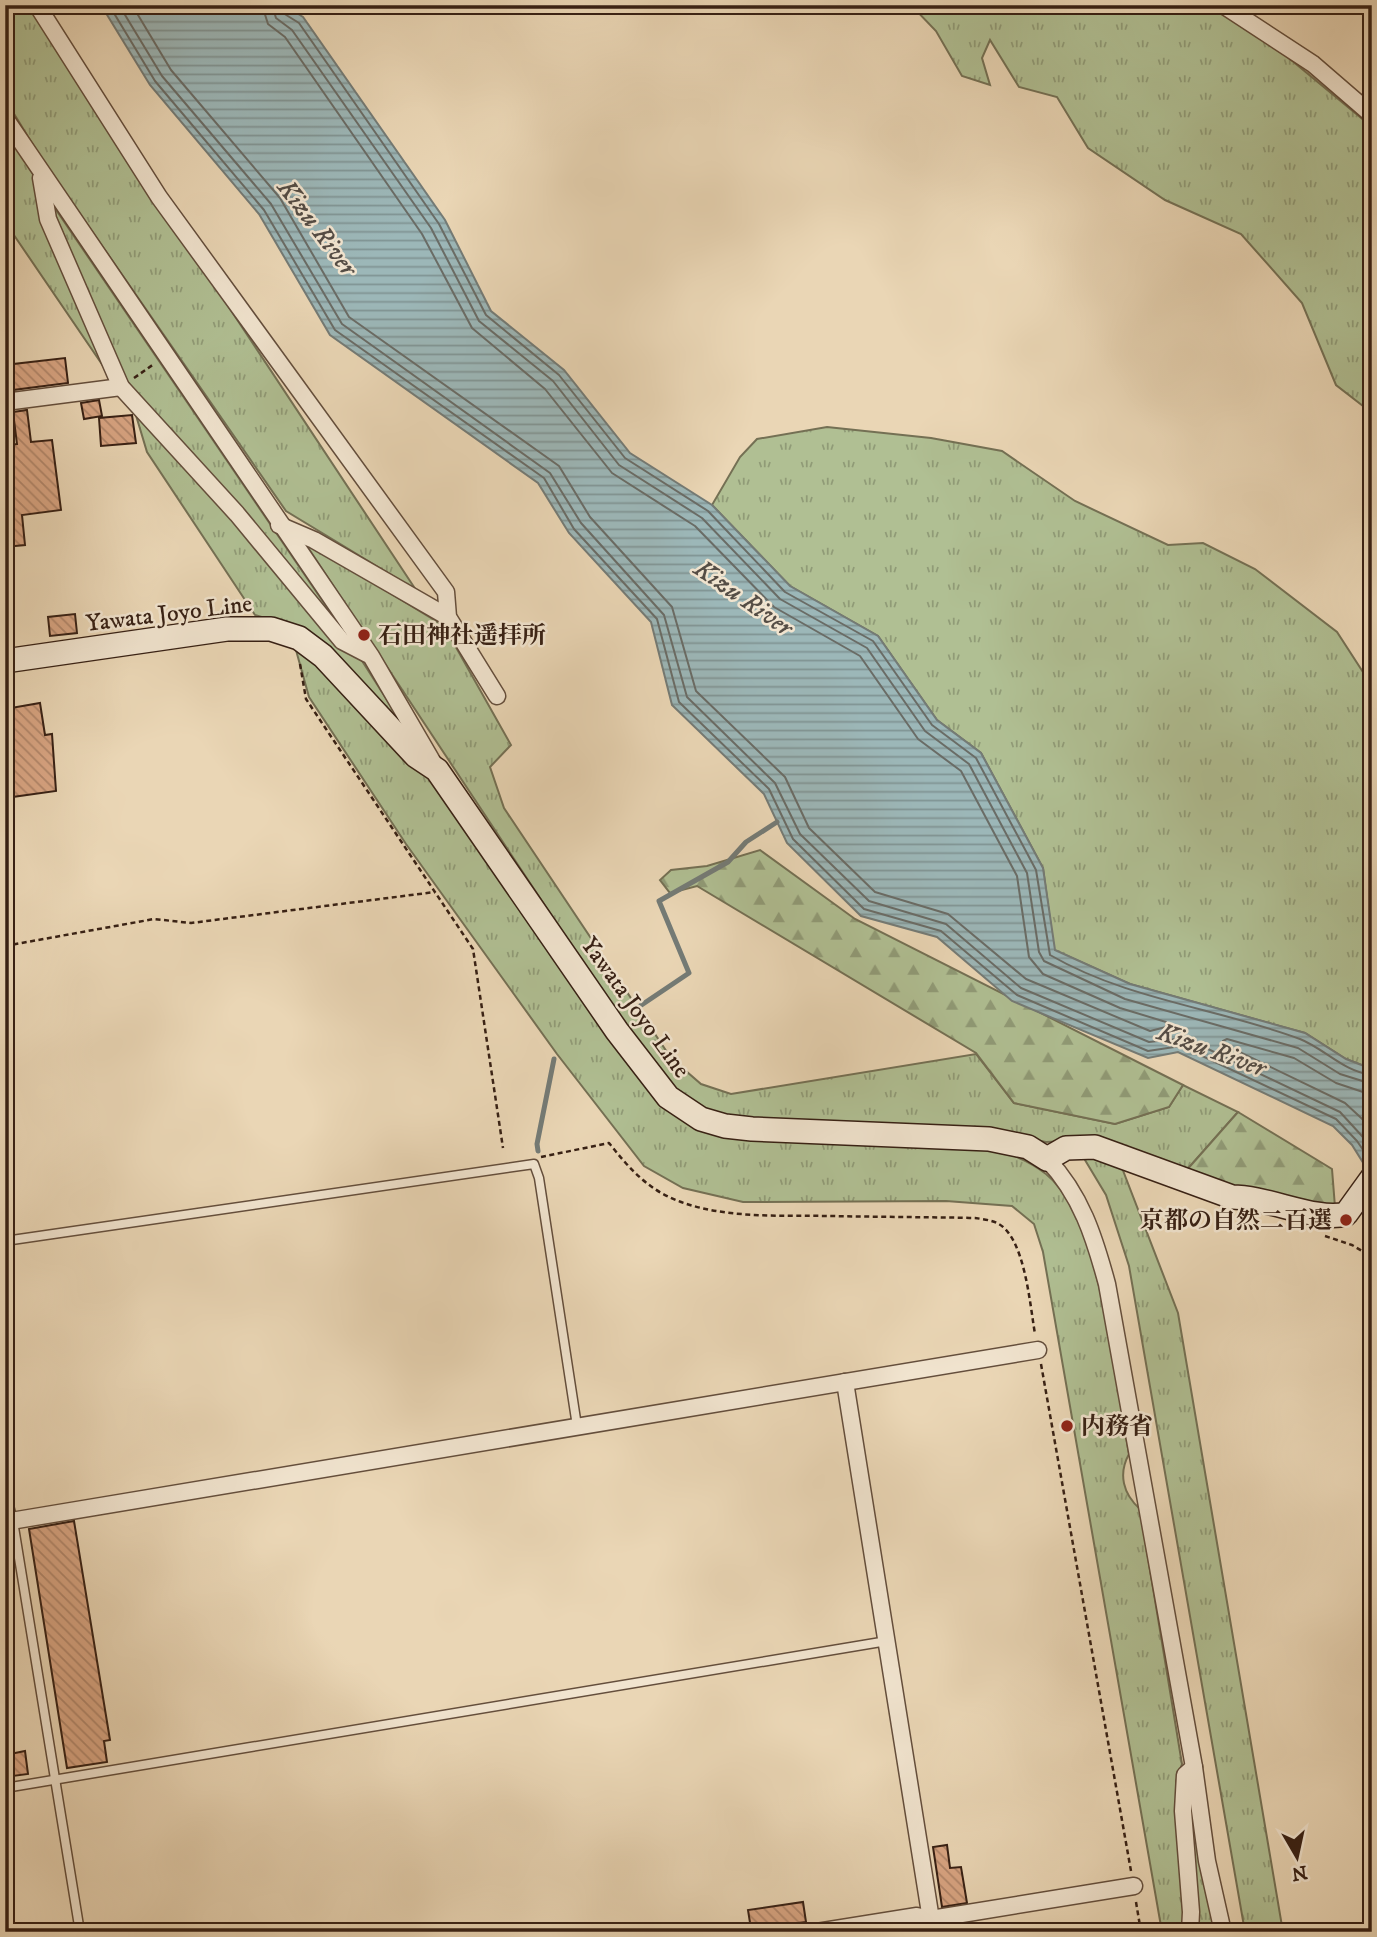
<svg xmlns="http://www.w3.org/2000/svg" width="1377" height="1937" font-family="'IM FELL DW Pica','Noto Serif JP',serif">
  <defs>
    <pattern id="grass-tufts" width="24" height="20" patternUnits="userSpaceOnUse" patternTransform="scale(1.75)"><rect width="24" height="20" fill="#b0bf93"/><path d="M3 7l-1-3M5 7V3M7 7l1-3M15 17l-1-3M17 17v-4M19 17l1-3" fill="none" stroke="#909b77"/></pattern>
    <pattern id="forest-firs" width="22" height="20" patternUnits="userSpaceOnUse" patternTransform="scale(1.75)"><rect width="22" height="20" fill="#b0bf93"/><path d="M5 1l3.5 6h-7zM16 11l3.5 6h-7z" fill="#909b77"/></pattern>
    <pattern id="water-rules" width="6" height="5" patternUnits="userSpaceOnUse" patternTransform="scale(1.75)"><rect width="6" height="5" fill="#9cb7b8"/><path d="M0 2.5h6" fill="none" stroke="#809494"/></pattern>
    <pattern id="building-back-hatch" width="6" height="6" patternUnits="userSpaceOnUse" patternTransform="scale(1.75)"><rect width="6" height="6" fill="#d9a583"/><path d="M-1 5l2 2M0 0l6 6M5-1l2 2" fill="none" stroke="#b1866a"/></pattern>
  </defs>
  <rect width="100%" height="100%" fill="#ead6b5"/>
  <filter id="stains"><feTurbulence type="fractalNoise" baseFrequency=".00286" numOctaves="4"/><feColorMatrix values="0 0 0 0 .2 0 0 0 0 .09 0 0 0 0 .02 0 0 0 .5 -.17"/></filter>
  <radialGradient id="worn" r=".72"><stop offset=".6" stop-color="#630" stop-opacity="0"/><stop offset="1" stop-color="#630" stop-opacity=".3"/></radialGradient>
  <!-- grass -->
  <g fill="url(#grass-tufts)" stroke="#747054" stroke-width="2">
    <path d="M 5,5 L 29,5 L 416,590 L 286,511 L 41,158 L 5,99 Z"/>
    <path d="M 911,5 L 1225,5 L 1372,127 L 1372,413 L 1336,385 L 1302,303 L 1241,234 L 1165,200 L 1088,148 L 1057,97 L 1019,87 L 990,40 L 982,58 L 990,85 L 962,76 L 936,31 Z"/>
    <path d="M 5,128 L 37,180 L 112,379 L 5,222 Z"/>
    <path d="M 48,198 L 341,628 L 412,739 L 288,625 L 255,615 L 147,452 L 126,382 Z"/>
    <path d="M 827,427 L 931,438 L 1002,451 L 1075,501 L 1168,545 L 1203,543 L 1255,569 L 1337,632 L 1372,686 L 1372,1069 L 1346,1059 L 1305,1033 L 1130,984 L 1054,950 L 1043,868 L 981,753 L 937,720 L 878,636 L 790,586 L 712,505 L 740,457 L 757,439 Z"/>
    <path d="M 303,540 L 444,626 L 511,745 L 490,767 L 504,808 L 671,1058 L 701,1084 L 731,1094 L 976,1054 L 1014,1103 L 1115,1124 L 1169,1107 L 1183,1085 L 1238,1112 L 1185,1172 L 1087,1140 L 1046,1142 L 991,1131 L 721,1117 L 681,1096 L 624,1025 Z"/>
    <path d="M 294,643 L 458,807 L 610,1032 L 709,1128 L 992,1148 C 1012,1154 1030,1161 1046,1174 C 1101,1218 1116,1384 1129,1454 C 1118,1474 1123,1494 1140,1509 L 1182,1764 L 1176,1781 L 1185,1917 L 1183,1932 L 1162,1932 L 1043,1252 L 1034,1224 L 1012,1206 L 946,1201 L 743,1202 L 683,1188 L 644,1166 L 557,1054 L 406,844 L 309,697 Z"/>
    <path d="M 1092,1155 L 1122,1168 L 1178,1313 L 1283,1932 L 1245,1932 L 1129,1266 L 1106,1195 L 1085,1160 Z"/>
    <path d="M 1191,1784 L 1216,1932 L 1194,1932 L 1189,1847 Z"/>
  </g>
  <!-- forest -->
  <g fill="url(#forest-firs)" stroke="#747054" stroke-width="2">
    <path d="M 760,850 L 855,919 L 1183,1085 L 1169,1107 L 1115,1124 L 1014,1103 L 976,1053 L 697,886 L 670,893 L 660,880 L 671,870 L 707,866 Z"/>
    <path d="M 1238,1112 L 1332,1169 L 1335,1207 L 1231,1193 L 1185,1172 Z"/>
  </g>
  <!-- water -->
  <path fill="url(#water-rules)" stroke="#747b76" stroke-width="2" d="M 101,5 L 284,5 L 303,17 L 445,220 L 491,311 L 564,370 L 630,453 L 712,505 L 790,586 L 878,636 L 937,720 L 981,753 L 1043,868 L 1055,950 L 1130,984 L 1305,1033 L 1346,1059 L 1372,1069 L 1372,1177 L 1352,1145 L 1333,1126 L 1178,1052 L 1148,1058 L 1012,1001 L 937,937 L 861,916 L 787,843 L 764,794 L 672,705 L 651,622 L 569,533 L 538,483 L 330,335 L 259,214 L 150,85 Z"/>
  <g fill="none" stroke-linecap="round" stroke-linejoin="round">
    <!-- shore -->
    <g stroke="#6a6c66" stroke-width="2">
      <path d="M 109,5 L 155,81 L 264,210 L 335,330 L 544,478 L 574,529 L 657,619 L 679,702 L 769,789 L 793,839 L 864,909 L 941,931 L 1017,995 L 1148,1051 L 1181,1046 L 1336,1119 L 1357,1141 L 1372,1163"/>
      <path d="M 119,5 L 162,76 L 271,204 L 342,324 L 550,473 L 581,523 L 664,615 L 687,697 L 775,783 L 800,834 L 869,901 L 946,924 L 1021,988 L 1149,1042 L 1185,1038 L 1340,1112 L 1372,1147"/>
      <path d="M 132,5 L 171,70 L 280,198 L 349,317 L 559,466 L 590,517 L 672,607 L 696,691 L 785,777 L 809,828 L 875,892 L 948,914 L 1026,979 L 1150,1031 L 1166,1027 L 1166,1022 L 1120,1008 L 1043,974 L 1029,957 L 1017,876 L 961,771 L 918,739 L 860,656 L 774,607 L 695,526 L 612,473 L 545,389 L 472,328 L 422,234 L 285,37 L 268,24 L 262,5"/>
      <path d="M 272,5 L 276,18 L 292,30 L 431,228 L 479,321 L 553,381 L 619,465 L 702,518 L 780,599 L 867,648 L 925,731 L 969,764 L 1027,873 L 1039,952 L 1044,961 L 1125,999 L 1298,1048 L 1340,1074 L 1372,1084"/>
      <path d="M 281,5 L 283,13 L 299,23 L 439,224 L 486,315 L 559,375 L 625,458 L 708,511 L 785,592 L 873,641 L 932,725 L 976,758 L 1036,870 L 1050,955 C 1128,1000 1217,1008 1300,1039 C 1325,1049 1344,1072 1372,1075"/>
      <path d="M 1372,1095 L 1336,1083 L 1294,1058 L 1227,1039 L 1223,1041 L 1225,1045 L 1345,1103 L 1372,1128"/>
    </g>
    <!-- stream -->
    <g stroke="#747b76" stroke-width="5">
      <path d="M 640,1006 L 689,973 L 659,901 L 728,862 L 746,842 L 777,822"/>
      <path d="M 538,1151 L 537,1144 L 554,1059"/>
    </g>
  </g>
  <!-- building -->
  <g fill="url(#building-back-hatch)" stroke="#372014" stroke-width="2">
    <path d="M 65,358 L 68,383 L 5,391 L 5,365 Z"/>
    <path d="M 99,400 L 102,416 L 84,419 L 81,403 Z"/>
    <path d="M 27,410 L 31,442 L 52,440 L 61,510 L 22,515 L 25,545 L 5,547 L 5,445 L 17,444 L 13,412 Z"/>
    <path d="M 132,415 L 136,443 L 101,446 L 99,418 Z"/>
    <path d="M 75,614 L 77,633 L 50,636 L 48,617 Z"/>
    <path d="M 40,703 L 45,735 L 52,734 L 56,791 L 5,798 L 5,709 Z"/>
    <path d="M 74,1521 L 110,1740 L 104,1741 L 107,1762 L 67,1768 L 29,1529 Z"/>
    <path d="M 25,1751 L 28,1774 L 13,1776 L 10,1754 Z"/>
    <path d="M 947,1845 L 950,1868 L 961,1867 L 967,1903 L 942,1907 L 933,1847 Z"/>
    <path d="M 803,1902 L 806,1922 L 751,1929 L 748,1910 Z"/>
  </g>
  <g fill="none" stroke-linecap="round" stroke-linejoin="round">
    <defs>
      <g id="service">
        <path d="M 5,1241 L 534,1164 L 539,1178 L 577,1426"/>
        <path d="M 5,1490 L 13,1521 L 80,1932"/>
        <path d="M 5,1788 L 887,1641"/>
      </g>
      <g id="minor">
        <path d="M 37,5 L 159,197 L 446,592 L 448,617 L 497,696"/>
        <path d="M 1223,5 L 1313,64 L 1372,115"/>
        <path d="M 5,118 L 371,656 L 435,766"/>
        <path d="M 41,178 L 48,219 L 121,387 L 237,514 L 342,641 L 367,654"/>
        <path d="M 5,402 L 121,387"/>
        <path d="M 279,525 L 314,540 L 448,617"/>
        <path d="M 1047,1159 C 1081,1195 1094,1236 1107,1284 L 1194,1767 L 1207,1861 L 1223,1932"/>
        <path d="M 845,1382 L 933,1932"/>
        <path d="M 5,1522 L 1038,1350"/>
        <path d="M 817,1932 L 917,1916 L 931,1919 L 1134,1886"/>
        <path d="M 1190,1932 L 1191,1912 L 1183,1811 L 1185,1775 L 1194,1767"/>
      </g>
      <path id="secondary" d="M 5,661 L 227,629 L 271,629 L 299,638 L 323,656 L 416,756 L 437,770 L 617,1031 L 668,1097 L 701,1119 L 725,1126 L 752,1129 L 989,1139 L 1028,1147 L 1047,1159 L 1066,1148 L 1095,1147 L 1232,1197 C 1268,1197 1317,1222 1346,1214 L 1372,1178"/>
    </defs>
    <!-- service casing -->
    <use href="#service" stroke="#644e3c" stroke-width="11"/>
    <!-- minor casing -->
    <use href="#minor" stroke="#644e3c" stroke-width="19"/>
    <!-- secondary casing -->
    <use href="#secondary" stroke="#372014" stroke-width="26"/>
    <!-- path -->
    <g stroke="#372014" stroke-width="2.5" stroke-dasharray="5 3.5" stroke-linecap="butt">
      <path d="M 134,378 L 154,364"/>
      <path d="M 300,664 L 306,699 L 473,949 L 503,1148"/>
      <path d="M 5,946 L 154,919 L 191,923 L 435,892"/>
      <path d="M 541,1157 L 609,1143 C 625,1163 640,1181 663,1194 C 712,1220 777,1215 831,1216 C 879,1217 927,1217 975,1218 C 982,1219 991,1220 997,1223 C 1025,1236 1030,1306 1035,1334"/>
      <path d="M 1325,1236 L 1352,1245 L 1372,1257"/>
      <path d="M 1041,1364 L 1131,1871"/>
      <path d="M 1136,1902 L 1141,1932"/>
    </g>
    <!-- service -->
    <use href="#service" stroke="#f1e4cf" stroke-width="8"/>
    <!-- minor -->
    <use href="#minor" stroke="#f1e4cf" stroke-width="16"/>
    <!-- secondary -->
    <use href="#secondary" stroke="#f1e4cf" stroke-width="23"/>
  </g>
  <!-- markers -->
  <g fill="#8f2418" stroke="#f1e4cf" stroke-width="2.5">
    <circle cx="364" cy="635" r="7"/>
    <circle cx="1346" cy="1220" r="7"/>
    <circle cx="1067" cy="1426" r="7"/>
  </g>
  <g text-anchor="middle" stroke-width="5" stroke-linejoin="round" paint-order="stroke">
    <!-- street labels -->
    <g font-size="24" fill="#372014" stroke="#f1e4cf">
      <text transform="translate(169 613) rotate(-7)" y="8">Yawata Joyo Line</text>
      <text transform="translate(636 1007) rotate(54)" y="8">Yawata Joyo Line</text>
    </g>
    <!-- poi labels -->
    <g font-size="24" font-weight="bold" fill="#372014" stroke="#f1e4cf" text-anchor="start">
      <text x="378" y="643">石田神社遥拝所</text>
      <text x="1332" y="1228" text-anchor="end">京都の自然二百選</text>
      <text x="1081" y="1434">内務省</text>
    </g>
    <!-- water labels -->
    <g font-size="26" font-style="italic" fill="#554d45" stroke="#f1e4cf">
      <text transform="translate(318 227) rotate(53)" y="9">Kizu River</text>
      <text transform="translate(744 597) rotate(35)" y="9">Kizu River</text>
      <text transform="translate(1212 1049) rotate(20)" y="9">Kizu River</text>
    </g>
  </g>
  <!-- margin -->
  <rect width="1377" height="1937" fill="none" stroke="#ead6b5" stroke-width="28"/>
  <rect x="7" y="7" width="1363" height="1923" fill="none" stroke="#372014" stroke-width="3.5"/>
  <rect x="14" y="14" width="1349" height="1909" fill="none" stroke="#372014" stroke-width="2"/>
  <!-- north arrow -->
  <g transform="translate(1297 1857) rotate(171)" stroke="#f1e4cf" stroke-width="5" paint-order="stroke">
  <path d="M0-5L12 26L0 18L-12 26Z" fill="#372014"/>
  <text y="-10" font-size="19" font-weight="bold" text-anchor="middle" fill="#372014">N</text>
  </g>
  <rect width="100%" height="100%" filter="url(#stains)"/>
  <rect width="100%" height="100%" fill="url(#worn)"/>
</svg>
